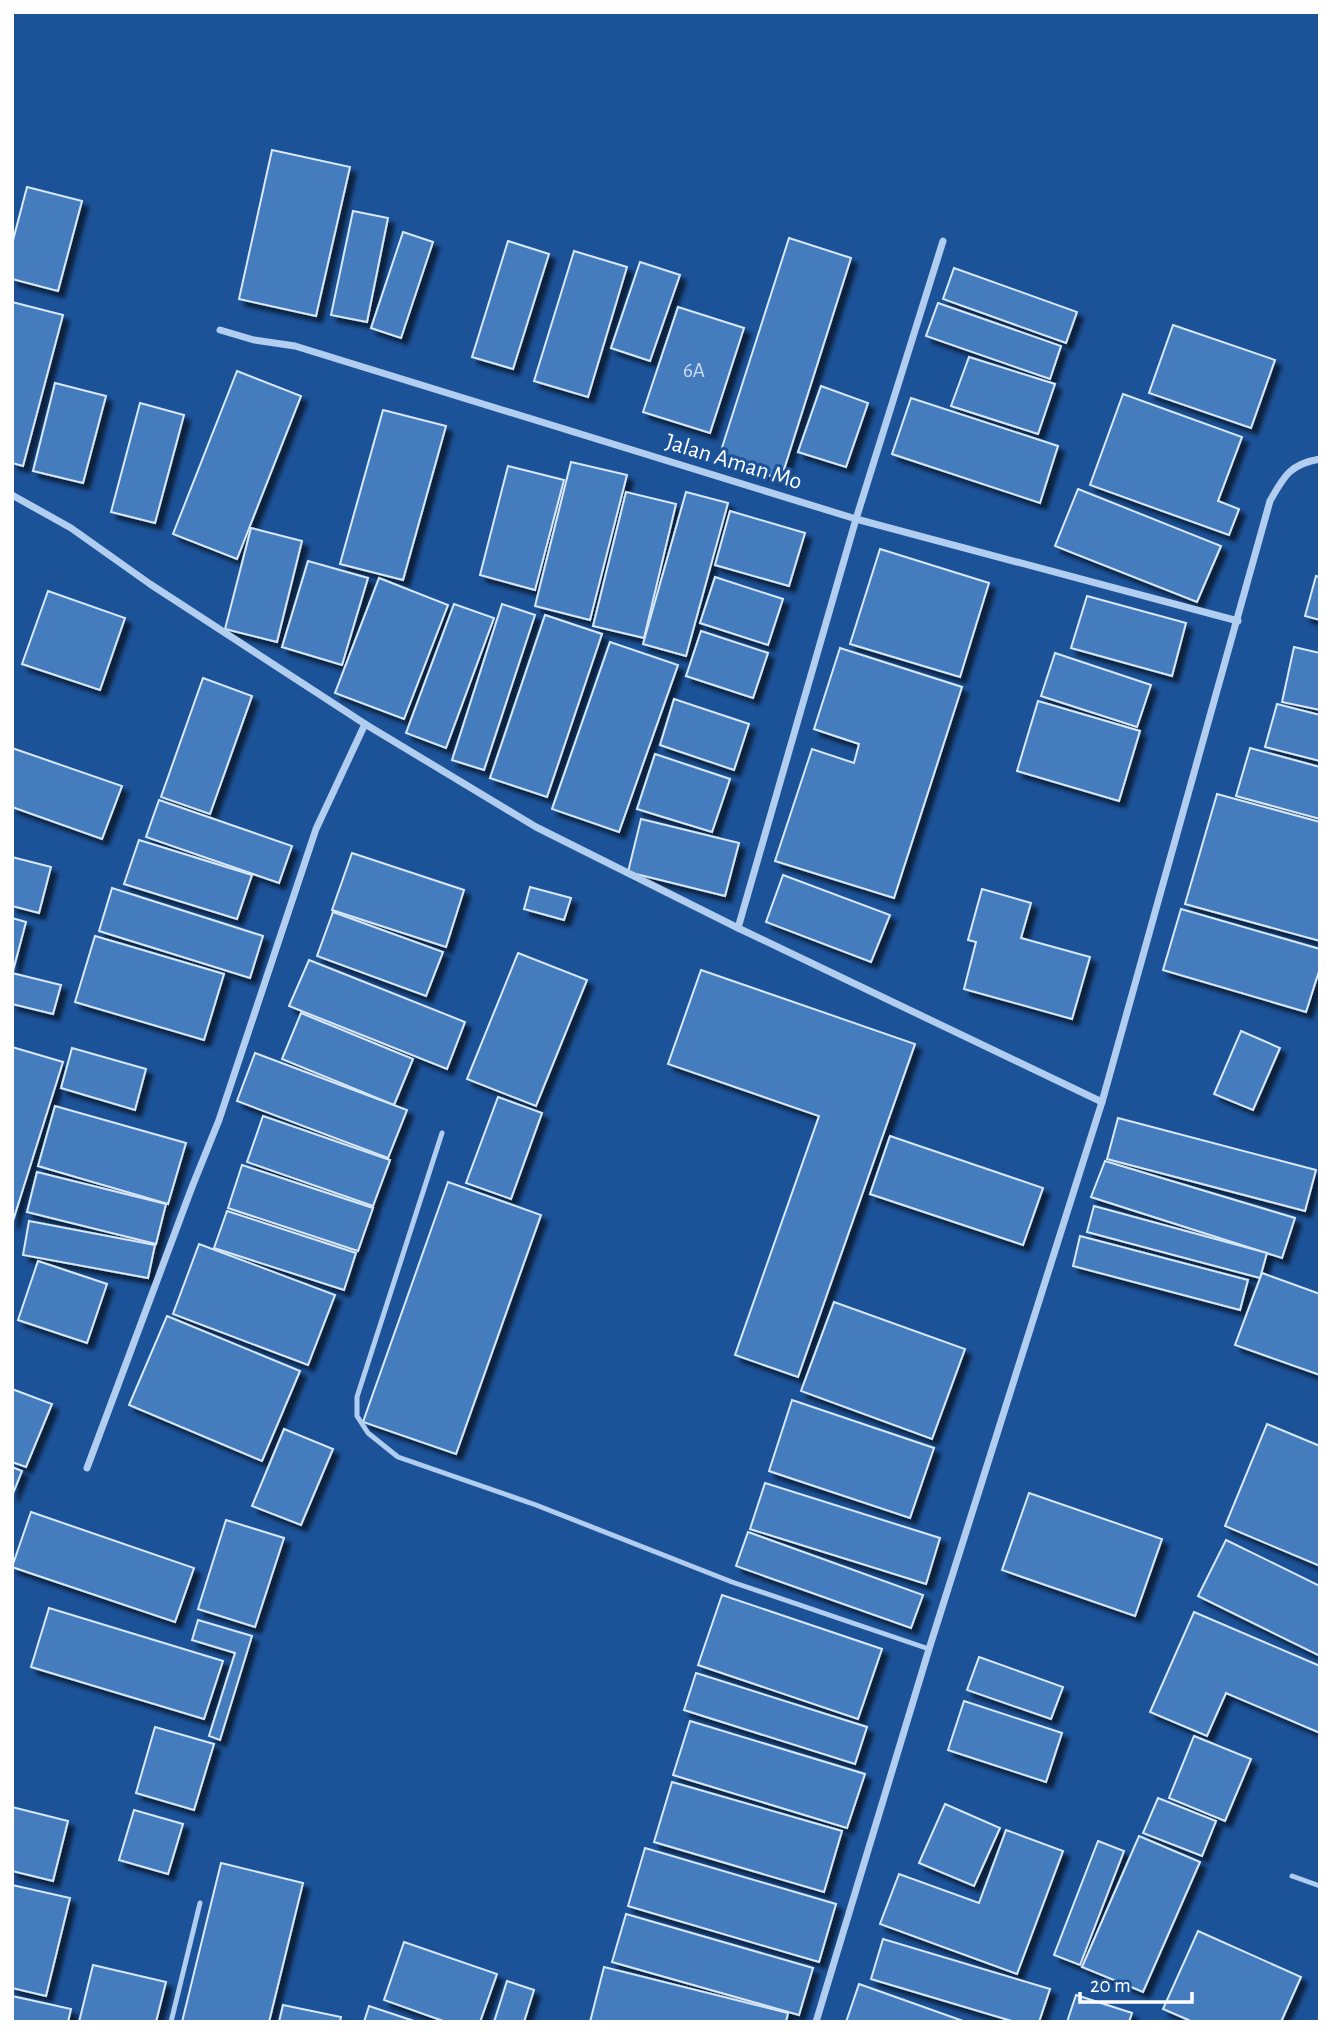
<svg xmlns="http://www.w3.org/2000/svg" width="1332" height="2034" font-family="'Alegreya Sans',sans-serif">
  <defs>
    <filter id="shadow"><feDropShadow dx="6" dy="6" stdDeviation="2" flood-color="#0009"/></filter>
  </defs>
  <rect width="100%" height="100%" fill="#1c5298"/>
  <!-- building -->
  <g fill="#447bbe" stroke="#d8e8fb" stroke-width="2" filter="url(#shadow)">
    <path d="M 272,150 L 350,167 L 316,316 L 239,299 Z"/>
    <path d="M 27,187 L 82,201 L 58,291 L 12,279 L 12,244 Z"/>
    <path d="M 353,211 L 388,218 L 367,322 L 331,315 Z"/>
    <path d="M 403,232 L 433,242 L 401,338 L 371,328 Z"/>
    <path d="M 789,238 L 851,258 L 781,479 L 718,460 Z"/>
    <path d="M 508,241 L 549,254 L 513,369 L 472,357 Z"/>
    <path d="M 574,251 L 627,267 L 588,397 L 534,381 Z"/>
    <path d="M 640,262 L 680,275 L 650,361 L 611,348 Z"/>
    <path d="M 954,268 L 1077,312 L 1066,343 L 943,299 Z"/>
    <path d="M 12,302 L 63,315 L 23,466 L 12,463 Z"/>
    <path d="M 938,303 L 1061,346 L 1050,379 L 926,336 Z"/>
    <path d="M 678,307 L 744,328 L 710,433 L 643,412 Z"/>
    <path d="M 1173,325 L 1275,360 L 1251,428 L 1149,393 Z"/>
    <path d="M 969,357 L 1055,384 L 1038,434 L 951,406 Z"/>
    <path d="M 237,371 L 301,396 L 237,559 L 173,534 Z"/>
    <path d="M 55,383 L 106,396 L 83,483 L 33,471 Z"/>
    <path d="M 821,386 L 868,403 L 846,467 L 798,452 Z"/>
    <path d="M 1123,394 L 1242,437 L 1218,501 L 1239,509 L 1229,535 L 1090,485 Z"/>
    <path d="M 911,398 L 1058,446 L 1040,503 L 892,454 Z"/>
    <path d="M 140,403 L 184,415 L 155,523 L 111,512 Z"/>
    <path d="M 383,410 L 446,426 L 403,580 L 340,564 Z"/>
    <path d="M 571,462 L 627,475 L 590,620 L 535,606 Z"/>
    <path d="M 508,466 L 564,480 L 535,590 L 480,575 Z"/>
    <path d="M 1078,489 L 1221,546 L 1197,602 L 1055,546 Z"/>
    <path d="M 626,492 L 676,504 L 644,638 L 593,626 Z"/>
    <path d="M 686,492 L 728,503 L 686,656 L 643,644 Z"/>
    <path d="M 730,511 L 805,533 L 789,586 L 715,565 Z"/>
    <path d="M 251,528 L 302,541 L 277,642 L 225,629 Z"/>
    <path d="M 880,549 L 989,583 L 960,677 L 850,644 Z"/>
    <path d="M 308,561 L 368,578 L 342,665 L 282,647 Z"/>
    <path d="M 1316,576 L 1320,577 L 1320,620 L 1305,616 Z"/>
    <path d="M 715,577 L 783,599 L 768,645 L 700,623 Z"/>
    <path d="M 379,578 L 448,605 L 404,719 L 335,693 Z"/>
    <path d="M 48,591 L 125,618 L 100,690 L 22,664 Z"/>
    <path d="M 1087,596 L 1186,623 L 1172,676 L 1071,648 Z"/>
    <path d="M 454,604 L 494,618 L 446,748 L 406,733 Z"/>
    <path d="M 502,604 L 535,615 L 484,770 L 452,760 Z"/>
    <path d="M 545,615 L 602,634 L 547,797 L 490,778 Z"/>
    <path d="M 701,631 L 768,653 L 753,698 L 686,676 Z"/>
    <path d="M 610,642 L 678,665 L 619,832 L 552,809 Z"/>
    <path d="M 1294,647 L 1320,653 L 1320,710 L 1282,702 Z"/>
    <path d="M 840,648 L 962,687 L 894,898 L 775,861 L 812,749 L 854,763 L 859,744 L 814,729 Z"/>
    <path d="M 1055,653 L 1151,685 L 1137,727 L 1041,696 Z"/>
    <path d="M 203,678 L 252,696 L 210,814 L 161,797 Z"/>
    <path d="M 674,699 L 749,724 L 734,770 L 660,745 Z"/>
    <path d="M 1038,701 L 1140,731 L 1119,801 L 1017,771 Z"/>
    <path d="M 1277,704 L 1320,715 L 1320,761 L 1265,747 Z"/>
    <path d="M 12,748 L 122,786 L 102,839 L 12,807 Z"/>
    <path d="M 1250,748 L 1320,767 L 1320,819 L 1236,796 Z"/>
    <path d="M 655,754 L 730,779 L 712,832 L 637,809 Z"/>
    <path d="M 1217,794 L 1320,822 L 1320,941 L 1185,904 Z"/>
    <path d="M 159,800 L 292,846 L 279,883 L 146,837 Z"/>
    <path d="M 641,819 L 739,843 L 725,896 L 628,872 Z"/>
    <path d="M 139,840 L 252,875 L 237,919 L 124,884 Z"/>
    <path d="M 352,853 L 464,890 L 446,947 L 332,910 Z"/>
    <path d="M 12,857 L 51,867 L 39,913 L 12,906 Z"/>
    <path d="M 783,875 L 890,915 L 871,962 L 766,922 Z"/>
    <path d="M 530,887 L 571,898 L 564,920 L 524,909 Z"/>
    <path d="M 112,888 L 263,936 L 250,978 L 99,931 Z"/>
    <path d="M 982,889 L 1031,903 L 1021,938 L 1090,957 L 1072,1019 L 964,989 L 976,942 L 968,940 Z"/>
    <path d="M 1181,909 L 1320,949 L 1320,968 L 1306,1012 L 1163,970 Z"/>
    <path d="M 333,912 L 443,952 L 426,996 L 317,956 Z"/>
    <path d="M 12,918 L 26,922 L 13,971 L 12,971 Z"/>
    <path d="M 95,936 L 224,974 L 204,1040 L 75,1002 Z"/>
    <path d="M 518,953 L 587,980 L 536,1106 L 467,1079 Z"/>
    <path d="M 309,960 L 465,1022 L 447,1069 L 289,1006 Z"/>
    <path d="M 701,970 L 915,1044 L 798,1377 L 735,1355 L 819,1116 L 668,1064 Z"/>
    <path d="M 12,973 L 61,985 L 53,1014 L 12,1004 Z"/>
    <path d="M 301,1013 L 413,1059 L 394,1105 L 282,1059 Z"/>
    <path d="M 1241,1031 L 1280,1048 L 1253,1110 L 1214,1094 Z"/>
    <path d="M 12,1047 L 63,1062 L 12,1224 Z"/>
    <path d="M 72,1048 L 146,1069 L 135,1110 L 61,1088 Z"/>
    <path d="M 255,1053 L 407,1110 L 388,1158 L 237,1101 Z"/>
    <path d="M 498,1097 L 542,1113 L 511,1199 L 466,1183 Z"/>
    <path d="M 55,1106 L 186,1143 L 168,1204 L 38,1166 Z"/>
    <path d="M 263,1116 L 390,1160 L 373,1206 L 247,1162 Z"/>
    <path d="M 1118,1118 L 1316,1170 L 1305,1211 L 1107,1159 Z"/>
    <path d="M 890,1136 L 1043,1188 L 1023,1245 L 870,1194 Z"/>
    <path d="M 1105,1161 L 1295,1218 L 1282,1258 L 1091,1197 Z"/>
    <path d="M 242,1165 L 373,1208 L 358,1251 L 228,1208 Z"/>
    <path d="M 37,1172 L 166,1204 L 156,1244 L 27,1212 Z"/>
    <path d="M 448,1182 L 541,1215 L 456,1454 L 363,1422 Z"/>
    <path d="M 1094,1206 L 1267,1253 L 1260,1278 L 1087,1232 Z"/>
    <path d="M 227,1211 L 356,1253 L 344,1290 L 214,1248 Z"/>
    <path d="M 29,1221 L 155,1245 L 148,1278 L 23,1255 Z"/>
    <path d="M 1080,1236 L 1248,1280 L 1240,1310 L 1073,1266 Z"/>
    <path d="M 199,1244 L 335,1295 L 308,1365 L 173,1314 Z"/>
    <path d="M 38,1261 L 107,1284 L 87,1343 L 18,1320 Z"/>
    <path d="M 1262,1273 L 1320,1294 L 1320,1375 L 1235,1345 Z"/>
    <path d="M 834,1302 L 965,1349 L 932,1439 L 801,1391 Z"/>
    <path d="M 167,1316 L 300,1371 L 262,1461 L 129,1405 Z"/>
    <path d="M 12,1389 L 52,1404 L 26,1467 L 12,1462 Z"/>
    <path d="M 792,1400 L 934,1448 L 910,1518 L 769,1471 Z"/>
    <path d="M 1267,1424 L 1320,1446 L 1320,1566 L 1225,1526 Z"/>
    <path d="M 284,1429 L 333,1449 L 301,1525 L 252,1506 Z"/>
    <path d="M 12,1467 L 22,1471 L 12,1496 Z"/>
    <path d="M 765,1483 L 940,1538 L 926,1584 L 750,1529 Z"/>
    <path d="M 1029,1493 L 1162,1539 L 1135,1616 L 1002,1570 Z"/>
    <path d="M 31,1512 L 194,1568 L 175,1622 L 12,1567 Z"/>
    <path d="M 226,1520 L 284,1538 L 255,1627 L 198,1609 Z"/>
    <path d="M 748,1532 L 923,1595 L 911,1628 L 736,1566 Z"/>
    <path d="M 1226,1540 L 1320,1586 L 1320,1656 L 1198,1596 Z"/>
    <path d="M 722,1595 L 882,1649 L 858,1719 L 698,1665 Z"/>
    <path d="M 49,1608 L 223,1661 L 204,1719 L 31,1667 Z"/>
    <path d="M 1194,1612 L 1320,1666 L 1320,1733 L 1226,1693 L 1207,1736 L 1150,1712 Z"/>
    <path d="M 198,1620 L 252,1636 L 220,1740 L 209,1736 L 235,1653 L 192,1640 Z"/>
    <path d="M 979,1657 L 1063,1687 L 1051,1719 L 967,1690 Z"/>
    <path d="M 696,1673 L 867,1727 L 855,1764 L 684,1710 Z"/>
    <path d="M 964,1701 L 1062,1733 L 1046,1782 L 948,1750 Z"/>
    <path d="M 690,1721 L 865,1774 L 847,1828 L 673,1775 Z"/>
    <path d="M 155,1727 L 214,1744 L 194,1810 L 136,1793 Z"/>
    <path d="M 1194,1736 L 1251,1759 L 1225,1821 L 1169,1798 Z"/>
    <path d="M 672,1782 L 842,1831 L 824,1892 L 654,1842 Z"/>
    <path d="M 1158,1798 L 1216,1821 L 1202,1856 L 1143,1833 Z"/>
    <path d="M 945,1804 L 1000,1828 L 974,1886 L 919,1863 Z"/>
    <path d="M 12,1807 L 68,1821 L 53,1881 L 12,1871 Z"/>
    <path d="M 134,1810 L 183,1824 L 168,1874 L 119,1860 Z"/>
    <path d="M 1006,1830 L 1063,1851 L 1017,1974 L 880,1924 L 899,1874 L 979,1903 Z"/>
    <path d="M 1139,1836 L 1200,1862 L 1143,1992 L 1082,1967 Z"/>
    <path d="M 1098,1841 L 1124,1851 L 1080,1965 L 1054,1955 Z"/>
    <path d="M 645,1848 L 836,1904 L 819,1962 L 628,1906 Z"/>
    <path d="M 221,1863 L 303,1883 L 269,2022 L 182,2022 Z"/>
    <path d="M 12,1885 L 70,1898 L 46,1996 L 12,1988 Z"/>
    <path d="M 626,1914 L 813,1968 L 799,2015 L 612,1962 Z"/>
    <path d="M 1198,1931 L 1301,1977 L 1281,2022 L 1193,2022 L 1163,2009 Z"/>
    <path d="M 883,1939 L 1050,1989 L 1039,2022 L 1015,2022 L 871,1979 Z"/>
    <path d="M 404,1942 L 497,1974 L 480,2022 L 446,2022 L 384,2000 Z"/>
    <path d="M 93,1965 L 166,1982 L 156,2022 L 79,2022 Z"/>
    <path d="M 604,1967 L 788,2013 L 786,2022 L 590,2022 Z"/>
    <path d="M 507,1981 L 534,1990 L 524,2022 L 494,2022 Z"/>
    <path d="M 859,1984 L 966,2022 L 846,2022 Z"/>
    <path d="M 1076,1995 L 1132,2013 L 1129,2022 L 1067,2022 Z"/>
    <path d="M 12,1996 L 71,2009 L 68,2022 L 12,2022 Z"/>
    <path d="M 283,2005 L 341,2017 L 340,2022 L 279,2022 Z"/>
    <path d="M 369,2006 L 417,2022 L 364,2022 Z"/>
  </g>
  <g fill="none" stroke-linecap="round" stroke-linejoin="round">
    <!-- lane -->
    <g stroke="#b1cdf0" stroke-width="5">
      <path d="M 442,1133 L 357,1397 L 357,1416 L 368,1433 L 398,1457 L 536,1505 L 732,1582 L 929,1649"/>
      <path d="M 1292,1876 L 1320,1886"/>
      <path d="M 171,2022 L 200,1903"/>
    </g>
    <!-- street -->
    <g stroke="#b1cdf0" stroke-width="7">
      <path d="M 220,330 L 254,340 L 295,346 L 856,519 L 1238,621"/>
      <path d="M 12,495 L 71,528 L 150,584 L 365,724 L 536,827 L 738,928 L 1102,1102"/>
      <path d="M 738,928 L 856,519 L 943,241"/>
      <path d="M 87,1468 L 192,1187 L 219,1120 L 316,829 L 365,724"/>
      <path d="M 816,2022 L 929,1649 L 1102,1102 L 1270,501 C 1284,476 1290,464 1320,459"/>
    </g>
  </g>
  <g text-anchor="middle" stroke-width="6" stroke-linejoin="round" paint-order="stroke">
    <!-- number labels -->
    <g font-size="21" fill="#d0deef">
      <text x="694" y="377">6A</text>
    </g>
    <!-- street labels -->
    <g font-size="24" fill="#fff" stroke="#1c5298">
      <text transform="translate(734 461) rotate(17)" y="8">Jalan Aman Mo</text>
    </g>
  </g>
  <!-- border -->
  <rect width="1332" height="2034" fill="none" stroke="#ffffff" stroke-width="28"/>
  <!-- scale -->
  <path d="M1080 1992v10h112v-10" fill="none" stroke="#ffffff" stroke-width="3.5"/>
  <text x="1090" y="1992" font-size="21" fill="#ffffff" stroke="#1c5298" stroke-width="5" paint-order="stroke">20 m</text>
</svg>
